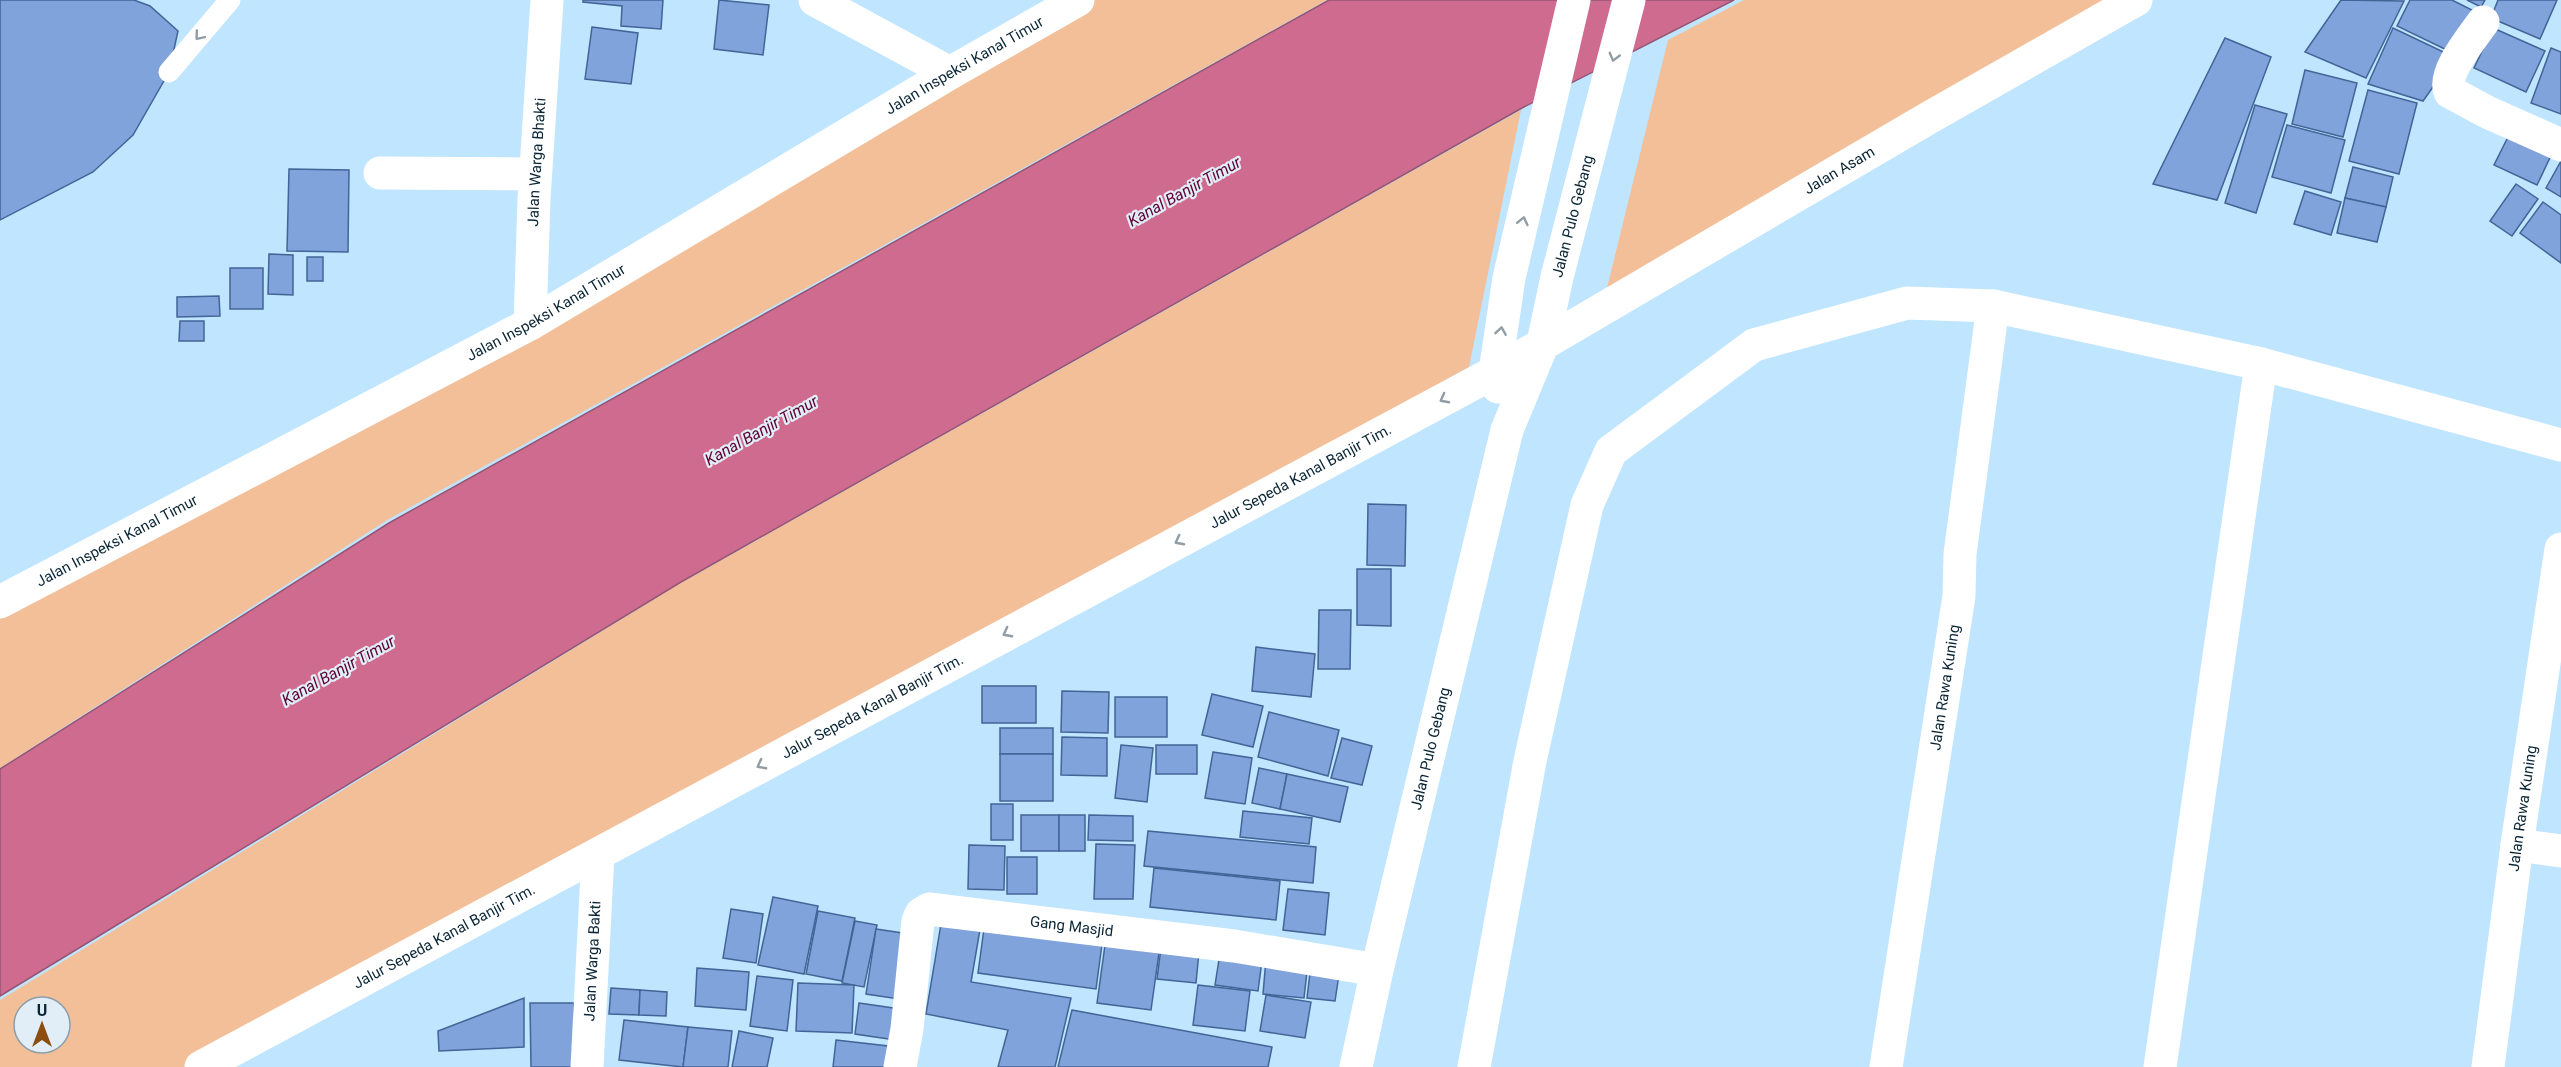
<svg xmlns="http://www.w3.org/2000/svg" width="2561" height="1067" font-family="Roboto,sans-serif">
  <rect width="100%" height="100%" fill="#bfe5ff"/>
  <!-- green -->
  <g fill="#f3bf99" fill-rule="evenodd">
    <path d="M 1080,0 L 1327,0 L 389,519 L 0,768 L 0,601 Z"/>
    <path d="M 1744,0 L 2136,0 L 1607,288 L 1668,40 Z"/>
    <path d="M 1521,110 L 1469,367 L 201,1067 L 0,1067 L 0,1000 L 679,584 ZM 24,1007 L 60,1007 L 60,1043 L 24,1043 Z"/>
  </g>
  <!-- water -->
  <path fill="#cf6b8f" stroke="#945674" stroke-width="1.5" d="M 1329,0 L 1734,0 L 1522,108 L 681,582 L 0,996 L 0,769 L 389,523 Z"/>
  <!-- building -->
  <g fill="#7fa3da" stroke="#436497" stroke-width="1.5">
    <path d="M 0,0 L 134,0 L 150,6 L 178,31 L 169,72 L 133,135 L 93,172 L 0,220 Z"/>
    <path d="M 583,0 L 663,0 L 661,29 L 621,26 L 622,6 L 583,2 Z"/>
    <path d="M 719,0 L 769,5 L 763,55 L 714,49 Z"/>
    <path d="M 2341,0 L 2404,1 L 2366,78 L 2305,52 Z"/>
    <path d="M 2410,0 L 2452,0 L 2474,11 L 2453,53 L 2397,26 Z"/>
    <path d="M 2467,0 L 2485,0 L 2481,7 Z"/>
    <path d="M 2498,0 L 2557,0 L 2540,39 L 2491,18 Z"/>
    <path d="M 592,27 L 638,33 L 631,84 L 585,79 Z"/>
    <path d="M 2393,28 L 2454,57 L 2423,101 L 2368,84 Z"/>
    <path d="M 2493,28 L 2545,51 L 2526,92 L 2474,68 Z"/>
    <path d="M 2225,38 L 2271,57 L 2217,200 L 2153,184 Z"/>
    <path d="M 2551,48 L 2561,52 L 2561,114 L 2531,103 Z"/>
    <path d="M 2305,70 L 2357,83 L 2343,137 L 2292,124 Z"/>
    <path d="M 2368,90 L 2417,103 L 2399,174 L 2349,161 Z"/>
    <path d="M 2255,105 L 2287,114 L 2256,213 L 2225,203 Z"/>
    <path d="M 2287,125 L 2345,140 L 2331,193 L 2272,177 Z"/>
    <path d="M 2513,127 L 2555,147 L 2537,185 L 2494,165 Z"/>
    <path d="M 2561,161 L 2561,197 L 2546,188 Z"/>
    <path d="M 2353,167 L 2393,177 L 2386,207 L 2345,198 Z"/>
    <path d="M 289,169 L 349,170 L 348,252 L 287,251 Z"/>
    <path d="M 2516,184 L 2538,199 L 2512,236 L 2490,221 Z"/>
    <path d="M 2305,191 L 2341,202 L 2331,235 L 2294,224 Z"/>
    <path d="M 2345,198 L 2386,207 L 2377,242 L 2337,233 Z"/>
    <path d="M 2543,202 L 2561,215 L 2561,263 L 2520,233 Z"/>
    <path d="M 269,254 L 293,255 L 293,295 L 268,294 Z"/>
    <rect x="307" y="257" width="16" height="24"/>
    <rect x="230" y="268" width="33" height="41"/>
    <path d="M 219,296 L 220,316 L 177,317 L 177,297 Z"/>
    <path d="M 180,321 L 204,321 L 204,341 L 179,341 Z"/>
    <path d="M 1368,504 L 1406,505 L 1405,566 L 1367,565 Z"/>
    <path d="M 1357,569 L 1391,569 L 1391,626 L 1357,625 Z"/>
    <path d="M 1319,610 L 1351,610 L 1350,669 L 1318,669 Z"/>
    <path d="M 1256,647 L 1315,654 L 1311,697 L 1252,691 Z"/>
    <rect x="982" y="686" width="54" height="37"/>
    <path d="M 1062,691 L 1109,692 L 1108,733 L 1061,732 Z"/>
    <path d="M 1212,694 L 1263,706 L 1253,747 L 1202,735 Z"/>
    <rect x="1115" y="697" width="52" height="40"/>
    <path d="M 1269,712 L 1339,730 L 1328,776 L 1258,757 Z"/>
    <rect x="1000" y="728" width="53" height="26"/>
    <path d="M 1062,737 L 1107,738 L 1107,776 L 1061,775 Z"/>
    <path d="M 1342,738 L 1372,746 L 1362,785 L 1331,778 Z"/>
    <path d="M 1121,745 L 1153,748 L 1147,802 L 1115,798 Z"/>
    <rect x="1156" y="745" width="41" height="29"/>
    <path d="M 1213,752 L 1252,758 L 1245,804 L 1205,798 Z"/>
    <rect x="1000" y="754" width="53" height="47"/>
    <path d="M 1259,768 L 1287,774 L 1280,809 L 1252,803 Z"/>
    <path d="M 1287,774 L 1348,787 L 1340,822 L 1280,809 Z"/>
    <rect x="991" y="804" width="22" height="36"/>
    <path d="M 1243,811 L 1312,818 L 1309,844 L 1240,837 Z"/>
    <rect x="1021" y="815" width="38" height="36"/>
    <rect x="1059" y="815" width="26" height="36"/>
    <path d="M 1089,815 L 1133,816 L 1133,841 L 1088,840 Z"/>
    <path d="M 1148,831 L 1316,847 L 1313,883 L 1144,866 Z"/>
    <path d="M 1096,844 L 1135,845 L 1133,899 L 1094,899 Z"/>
    <path d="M 969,845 L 1005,846 L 1004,890 L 968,889 Z"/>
    <rect x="1007" y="857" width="30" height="37"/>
    <path d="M 1154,868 L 1280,881 L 1276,920 L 1150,907 Z"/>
    <path d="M 1288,889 L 1329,893 L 1325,935 L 1283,930 Z"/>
    <path d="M 773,897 L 818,906 L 804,974 L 758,965 Z"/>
    <path d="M 731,909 L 763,914 L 756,963 L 723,958 Z"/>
    <path d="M 818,911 L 855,918 L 842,981 L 806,974 Z"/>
    <path d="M 942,918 L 981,924 L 971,982 L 1071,998 L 1055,1067 L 998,1067 L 1008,1030 L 926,1014 Z"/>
    <path d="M 855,921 L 877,925 L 864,987 L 842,983 Z"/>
    <path d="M 985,921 L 1103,937 L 1096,989 L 978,973 Z"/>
    <path d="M 876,929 L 916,935 L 906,1000 L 866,994 Z"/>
    <path d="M 1105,945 L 1159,953 L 1151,1010 L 1097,1003 Z"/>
    <path d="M 1221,947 L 1263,953 L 1258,991 L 1215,985 Z"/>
    <path d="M 1161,948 L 1199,952 L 1196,983 L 1157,979 Z"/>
    <path d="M 1266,959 L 1308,963 L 1304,998 L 1263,994 Z"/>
    <path d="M 1311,964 L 1340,968 L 1335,1001 L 1307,998 Z"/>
    <path d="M 697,968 L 749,972 L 746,1010 L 695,1006 Z"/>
    <path d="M 757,976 L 793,980 L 787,1031 L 750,1026 Z"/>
    <path d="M 798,983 L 854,985 L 852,1033 L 796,1031 Z"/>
    <path d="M 1198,985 L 1250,991 L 1245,1031 L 1193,1025 Z"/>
    <path d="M 611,988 L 640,990 L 639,1015 L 609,1014 Z"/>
    <path d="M 640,990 L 667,992 L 666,1016 L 639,1015 Z"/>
    <path d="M 1266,995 L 1311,1002 L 1305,1038 L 1260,1031 Z"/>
    <path d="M 524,998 L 524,1047 L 439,1051 L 438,1031 Z"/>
    <path d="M 530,1003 L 574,1003 L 574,1067 L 531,1067 Z"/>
    <path d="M 859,1003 L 907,1010 L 902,1041 L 855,1034 Z"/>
    <path d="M 1072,1010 L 1272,1047 L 1268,1067 L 1058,1067 Z"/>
    <path d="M 624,1020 L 688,1027 L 683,1067 L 619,1060 Z"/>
    <path d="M 688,1027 L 732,1031 L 728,1067 L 683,1067 Z"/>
    <path d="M 739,1031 L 773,1038 L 767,1067 L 732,1067 Z"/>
    <path d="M 836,1040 L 897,1047 L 895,1067 L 833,1067 Z"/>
  </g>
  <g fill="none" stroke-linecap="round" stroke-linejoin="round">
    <!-- lane -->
    <path stroke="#fff" stroke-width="21" d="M 169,72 L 230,0"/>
    <!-- street -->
    <g stroke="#fff" stroke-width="33">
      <path d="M 815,0 L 950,73"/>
      <path d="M 2483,22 C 2472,38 2442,73 2450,92 L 2487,112 L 2561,145"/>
      <path d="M 380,173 L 535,174"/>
      <path id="s1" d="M 530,324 L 534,199 L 547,0"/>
      <path d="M 2517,845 L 2561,851"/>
      <path id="s2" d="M 201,1067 L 1495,372"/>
      <path id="s3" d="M 587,1067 L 598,854"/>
      <path id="s4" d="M 900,1067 L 907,1029 L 918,921 L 921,914 L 929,909 L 1234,946 L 1377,970"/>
      <path d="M 1474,1067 L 1530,761 L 1587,505 L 1611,451 L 1754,345 L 1907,303 L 1993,306 L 2261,364 L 2561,445"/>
      <path id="s5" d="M 1886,1067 L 1959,596 L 1960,554 L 1993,306"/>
      <path d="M 2160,1067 L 2261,364"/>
      <path id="s6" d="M 2488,1067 L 2517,845 L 2561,549"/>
    </g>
    <!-- secondary -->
    <g stroke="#fff" stroke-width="33">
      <path id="s7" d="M 1495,372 L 1932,116 L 2136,0"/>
      <path d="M 1498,387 L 1495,372 L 1509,278 L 1574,0"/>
      <path id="s8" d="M 0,602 L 530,324 L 950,73 L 1078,0"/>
      <path id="s9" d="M 1356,1067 L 1377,970 L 1507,430 L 1543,343 L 1557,277 L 1629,0"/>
    </g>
  </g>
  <!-- one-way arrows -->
  <defs><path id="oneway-chevron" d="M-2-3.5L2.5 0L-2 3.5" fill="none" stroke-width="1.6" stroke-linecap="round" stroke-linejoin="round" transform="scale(1.5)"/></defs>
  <g stroke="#919da5">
    <use href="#oneway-chevron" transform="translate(199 36) rotate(130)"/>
    <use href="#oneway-chevron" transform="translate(1614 57) rotate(105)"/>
    <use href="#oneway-chevron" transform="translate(1523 221) rotate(-77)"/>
    <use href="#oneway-chevron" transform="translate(1501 331) rotate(-81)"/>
    <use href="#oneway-chevron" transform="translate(1444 399) rotate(152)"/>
    <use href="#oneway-chevron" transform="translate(1179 541) rotate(152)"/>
    <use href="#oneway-chevron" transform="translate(1007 633) rotate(152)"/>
    <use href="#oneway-chevron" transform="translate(761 765) rotate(152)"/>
  </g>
  <g text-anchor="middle" stroke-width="4.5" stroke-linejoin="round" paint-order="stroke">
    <!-- street labels -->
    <g font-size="15" fill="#0a2636" stroke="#e1eef7">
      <text dy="5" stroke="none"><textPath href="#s8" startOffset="1104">Jalan Inspeksi Kanal Timur</textPath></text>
      <text dy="5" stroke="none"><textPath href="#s1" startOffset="162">Jalan Warga Bhakti</textPath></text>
      <text dy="5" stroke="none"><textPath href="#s7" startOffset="399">Jalan Asam</textPath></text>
      <text dy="5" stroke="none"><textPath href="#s9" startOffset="879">Jalan Pulo Gebang</textPath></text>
      <text dy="5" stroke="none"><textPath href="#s8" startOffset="618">Jalan Inspeksi Kanal Timur</textPath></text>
      <text dy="5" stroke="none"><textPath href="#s2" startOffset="1248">Jalur Sepeda Kanal Banjir Tim.</textPath></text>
      <text dy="5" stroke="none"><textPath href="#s8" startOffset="132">Jalan Inspeksi Kanal Timur</textPath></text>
      <text dy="5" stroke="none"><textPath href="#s5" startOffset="384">Jalan Rawa Kuning</textPath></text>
      <text dy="5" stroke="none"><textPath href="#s2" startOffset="762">Jalur Sepeda Kanal Banjir Tim.</textPath></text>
      <text dy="5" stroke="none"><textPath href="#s9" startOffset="327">Jalan Pulo Gebang</textPath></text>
      <text dy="5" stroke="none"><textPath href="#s6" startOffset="261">Jalan Rawa Kuning</textPath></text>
      <text dy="5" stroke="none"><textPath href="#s4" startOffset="308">Gang Masjid</textPath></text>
      <text dy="5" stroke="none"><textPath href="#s2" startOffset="276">Jalur Sepeda Kanal Banjir Tim.</textPath></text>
      <text dy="5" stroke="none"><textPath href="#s3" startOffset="106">Jalan Warga Bakti</textPath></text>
    </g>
    <!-- water labels -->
    <g font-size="16" font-style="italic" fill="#5f0031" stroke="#e1eef7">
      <text transform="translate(1184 191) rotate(-29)" y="6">Kanal Banjir Timur</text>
      <text transform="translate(761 430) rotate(-29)" y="6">Kanal Banjir Timur</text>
      <text transform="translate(338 670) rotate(-29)" y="6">Kanal Banjir Timur</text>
    </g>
  </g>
  <!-- north arrow -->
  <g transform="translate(42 1025)"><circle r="28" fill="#e1eef7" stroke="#8b9eaa" stroke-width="1.5"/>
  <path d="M0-4.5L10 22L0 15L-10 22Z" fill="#8b4d10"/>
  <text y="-9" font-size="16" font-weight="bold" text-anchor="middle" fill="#0a2636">U</text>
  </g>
</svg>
